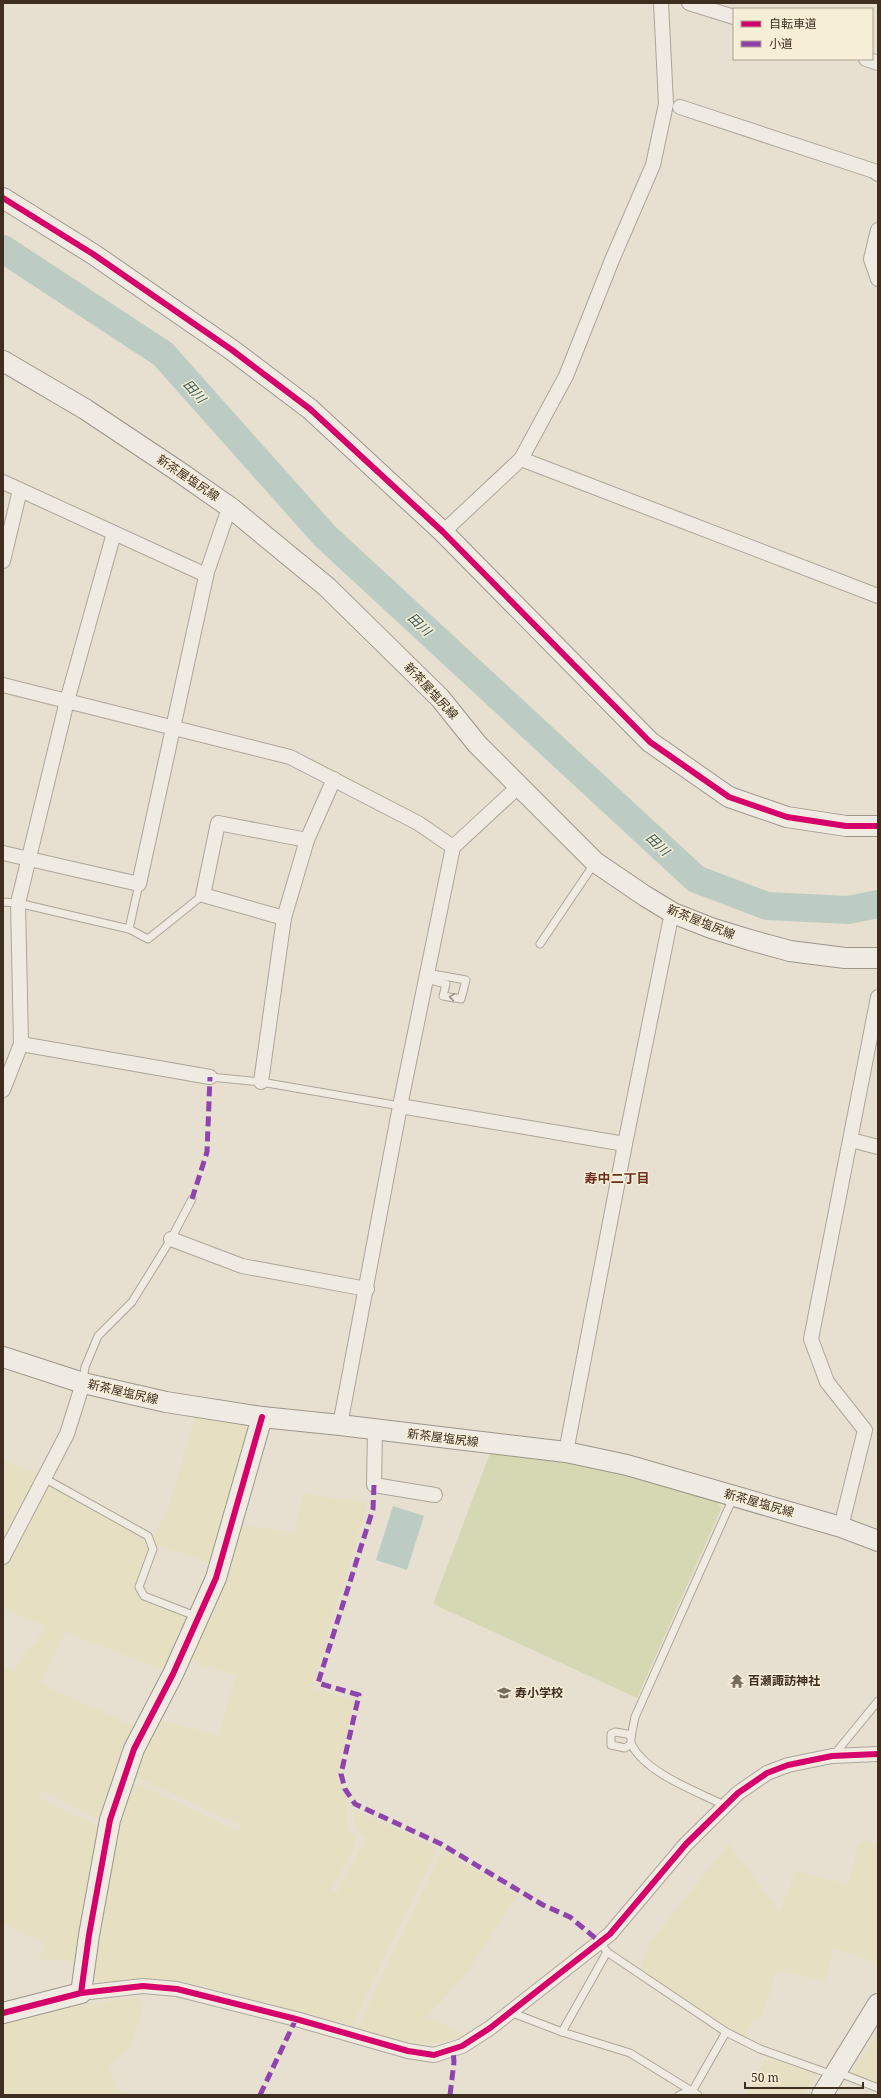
<svg xmlns="http://www.w3.org/2000/svg" width="881" height="2098" font-family="'Noto Serif','Noto Sans JP',serif">
  <rect width="100%" height="100%" fill="#e7e0d1"/>
  <!-- farmland -->
  <g fill="#e6dfc2">
    <path d="M 196,1413 L 243,1420 L 248,1430 L 210,1563 L 156,1545 L 153,1539 L 170,1503 Z"/>
    <path d="M 3,1460 L 42,1475 L 3,1552 Z"/>
    <path d="M 46,1483 L 143,1536 L 148,1543 L 149,1551 L 136,1591 L 139,1598 L 175,1611 L 188,1622 L 163,1670 L 65,1632 L 40,1684 L 135,1726 L 125,1743 L 107,1792 L 101,1818 L 95,1817 L 42,1790 L 39,1798 L 92,1823 L 98,1828 L 75,1961 L 39,1959 L 46,1946 L 43,1942 L 3,1924 L 3,1666 L 14,1671 L 26,1650 L 34,1645 L 45,1627 L 3,1608 L 3,1559 Z"/>
    <path d="M 303,1494 L 368,1502 L 312,1689 L 352,1699 L 354,1702 L 337,1777 L 346,1797 L 347,1828 L 355,1836 L 355,1845 L 331,1890 L 337,1892 L 365,1840 L 355,1826 L 353,1809 L 437,1848 L 352,2026 L 189,1982 L 147,1978 L 104,1983 L 99,1982 L 93,1976 L 111,1857 L 129,1787 L 140,1785 L 239,1832 L 241,1825 L 135,1777 L 141,1756 L 159,1719 L 218,1736 L 236,1675 L 190,1661 L 214,1611 L 240,1524 L 294,1533 Z"/>
    <path d="M 865,1840 L 878,1844 L 878,1963 L 833,1948 L 826,1980 L 776,1970 L 771,1991 L 759,2020 L 753,2021 L 744,2037 L 639,1971 L 650,1943 L 729,1844 L 780,1913 L 795,1870 L 848,1885 L 858,1844 Z"/>
    <path d="M 442,1851 L 518,1894 L 469,1971 L 427,2017 L 468,2035 L 442,2042 L 418,2045 L 357,2029 Z"/>
    <path d="M 139,1997 L 144,2005 L 131,2046 L 109,2069 L 119,2092 L 129,2095 L 3,2095 L 3,2022 L 68,2008 Z"/>
    <path d="M 878,2032 L 878,2085 L 851,2075 Z"/>
    <path d="M 767,2055 L 819,2072 L 804,2095 L 746,2095 Z"/>
  </g>
  <!-- green -->
  <path fill="#d6d7b3" d="M 492,1448 L 606,1467 L 717,1501 L 721,1509 L 637,1698 L 433,1604 Z"/>
  <!-- water -->
  <path fill="#bcccc2" d="M 393,1506 L 424,1516 L 407,1570 L 376,1560 Z"/>
  <g fill="none" stroke-linecap="round" stroke-linejoin="round">
    <!-- river -->
    <path stroke="#bcccc2" stroke-width="28" d="M 3,249 L 163,354 L 325,536 L 696,879 L 767,906 L 848,910 L 878,904"/>
    <defs>
      <g id="lane">
        <path d="M 3,902 L 18,903 L 129,929 L 148,939 L 203,895"/>
        <path d="M 129,929 L 139,884"/>
        <path d="M 540,944 L 594,864"/>
        <path d="M 426,979 L 446,984 L 443,996 L 461,999 L 466,980 L 427,973"/>
        <path d="M 210,1077 L 261,1082 L 400,1106"/>
        <path d="M 83,1381 L 85,1367 L 98,1336 L 132,1302 L 171,1239 L 192,1199"/>
        <path d="M 44,1478 L 148,1536 L 153,1549 L 139,1587 L 144,1596 L 198,1617"/>
        <path d="M 615,1732 L 627,1734 L 631,1737 L 631,1744 L 625,1748 L 611,1745 L 611,1734 Z"/>
        <path d="M 631,1737 L 635,1717 L 733,1498"/>
        <path d="M 631,1744 C 647,1774 694,1790 724,1805"/>
        <path d="M 833,1756 L 878,1701"/>
        <path d="M 600,1942 L 607,1952 L 726,2032 L 760,2049 L 833,2075"/>
        <path d="M 510,2012 L 562,2032 L 630,2053 L 698,2095"/>
        <path d="M 562,2032 L 607,1952"/>
        <path d="M 837,2072 L 878,2088"/>
        <path d="M 679,2095 L 693,2090 L 726,2032"/>
      </g>
      <g id="street">
        <path d="M 689,3 L 734,17"/>
        <path d="M 866,59 L 878,63"/>
        <path d="M 680,107 L 874,171 L 878,174"/>
        <path d="M 878,230 L 871,259 L 878,279"/>
        <path d="M 521,459 L 878,596"/>
        <path d="M 3,482 L 206,575"/>
        <path d="M 443,532 L 521,459 L 566,376 L 612,260 L 653,165 L 666,104 L 661,3"/>
        <path d="M 3,561 L 20,490"/>
        <path d="M 3,685 L 290,757 L 418,823 L 453,847 L 519,786"/>
        <path d="M 3,853 L 139,884 L 207,572 L 226,517 L 231,508"/>
        <path d="M 284,918 L 203,895 L 218,823 L 307,840"/>
        <path d="M 21,1044 L 210,1077"/>
        <path d="M 261,1082 L 284,918 L 307,840 L 334,779"/>
        <path d="M 3,1090 L 21,1044 L 18,903 L 67,701 L 114,533"/>
        <path d="M 400,1106 L 625,1144"/>
        <path d="M 851,1140 L 878,1147"/>
        <path d="M 171,1239 L 242,1266 L 367,1289"/>
        <path d="M 340,1425 L 400,1106 L 453,847"/>
        <path d="M 375,1430 L 374,1485 L 435,1495"/>
        <path d="M 566,1452 L 625,1144 L 670,922"/>
        <path d="M 841,1527 L 865,1430 L 827,1382 L 811,1339 L 878,997"/>
        <path d="M 3,1557 L 67,1434 L 83,1383"/>
        <path d="M 81,1993 L 143,1986 L 177,1989 L 296,2019 L 408,2051 L 434,2055 L 462,2046 L 490,2028 L 610,1934 L 686,1844 L 738,1793 L 767,1773 L 788,1765 L 832,1756 L 878,1754"/>
      </g>
      <g id="secondary">
        <path d="M 3,198 L 93,254 L 232,350 L 310,409 L 443,532 L 650,742 L 729,797 L 787,817 L 846,826 L 878,826"/>
        <path d="M 3,361 L 85,409 L 178,471 L 231,508 L 327,587 L 440,698 L 477,744 L 595,862 L 645,896 L 673,913 L 711,928 L 750,940 L 790,951 L 845,958 L 878,958"/>
        <path d="M 3,1357 L 83,1383 L 166,1402 L 262,1417 L 340,1425 L 566,1452 L 627,1465 L 841,1527 L 878,1541"/>
        <path d="M 3,2013 L 81,1993 L 89,1935 L 110,1820 L 134,1749 L 173,1674 L 216,1578 L 262,1417"/>
        <path d="M 822,2095 L 878,2004"/>
      </g>
    </defs>
    <!-- lane casing -->
    <use href="#lane" stroke="#ada599" stroke-width="9"/>
    <!-- street casing -->
    <use href="#street" stroke="#ada599" stroke-width="16"/>
    <!-- secondary casing -->
    <use href="#secondary" stroke="#9c958a" stroke-width="22"/>
    <!-- lane -->
    <use href="#lane" stroke="#efebe3" stroke-width="7"/>
    <!-- street -->
    <use href="#street" stroke="#efebe3" stroke-width="14"/>
    <!-- secondary -->
    <use href="#secondary" stroke="#efebe3" stroke-width="20"/>
    <!-- quiet -->
    <g stroke="#8e44ad" stroke-width="5" stroke-dasharray="10 5" stroke-linecap="butt">
      <path d="M 192,1199 L 207,1152 L 210,1077"/>
      <path d="M 374,1485 L 373,1509 L 318,1683 L 359,1695 L 341,1774 L 345,1789 L 355,1804 L 441,1844 L 543,1905 L 570,1917 L 600,1942"/>
      <path d="M 260,2095 L 296,2019"/>
      <path d="M 450,2095 L 454,2062 L 453,2049"/>
    </g>
    <defs>
      <g id="cycleway">
        <path d="M 3,198 L 93,254 L 232,350 L 310,409 L 443,532 L 650,742 L 729,797 L 787,817 L 846,826 L 878,826"/>
        <path d="M 81,1993 L 89,1935 L 110,1820 L 134,1749 L 173,1674 L 216,1578 L 262,1417"/>
        <path d="M 3,2013 L 81,1993 L 143,1986 L 177,1989 L 296,2019 L 408,2051 L 434,2055 L 462,2046 L 490,2028 L 610,1934 L 686,1844 L 738,1793 L 767,1773 L 788,1765 L 832,1756 L 878,1754"/>
      </g>
    </defs>
    <!-- cycleway casing -->
    <use href="#cycleway" stroke="#f7eed8" stroke-width="8"/>
    <!-- cycleway -->
    <use href="#cycleway" stroke="#d6006c" stroke-width="6"/>
  </g>
  <!-- one-way arrows -->
  <defs><path id="oneway-chevron" d="M-2-3.5L2.5 0L-2 3.5" fill="none" stroke-width="1.6" stroke-linecap="round" stroke-linejoin="round"/></defs>
  <use stroke="#968c82" href="#oneway-chevron" transform="translate(452 997) rotate(-171)"/>
  <!-- icons -->
  <defs>
    <symbol id="temple-bare" viewBox="-9 -9 18 18"><path d="M0-6L5-2H3V0L6.5 2.5H4V6H1.5V3h-3V6H-4V2.5H-6.5L-3 0V-2H-5Z" fill="#786c5e" stroke="#f7eed8" stroke-width="2.5" paint-order="stroke"/></symbol>
    <symbol id="school-bare" viewBox="-9 -9 18 18"><path d="M0-5L7-2L0 1L-7-2ZM-4 1L0 2.5L4 1V4Q0 6-4 4Z" fill="#786c5e" stroke="#f7eed8" stroke-width="2.5" paint-order="stroke"/></symbol>
  </defs>
  <g fill-rule="evenodd">
    <use href="#temple-bare" x="727" y="1671" width="20" height="20"/>
    <use href="#school-bare" x="494" y="1683" width="20" height="20"/>
  </g>
  <g text-anchor="middle" stroke-width="3" stroke-linejoin="round" paint-order="stroke">
    <!-- street labels -->
    <g font-size="12" fill="#3d2e20" stroke="#f7eed8">
      <text transform="translate(188 478) rotate(34)" y="4">新茶屋塩尻線</text>
      <text transform="translate(431 691) rotate(47)" y="4">新茶屋塩尻線</text>
      <text transform="translate(701 922) rotate(22)" y="4">新茶屋塩尻線</text>
      <text transform="translate(123 1392) rotate(13)" y="4">新茶屋塩尻線</text>
      <text transform="translate(443 1438) rotate(7)" y="4">新茶屋塩尻線</text>
      <text transform="translate(759 1503) rotate(16)" y="4">新茶屋塩尻線</text>
    </g>
    <!-- poi labels -->
    <g font-size="12" font-weight="bold" fill="#3d2e20" stroke="#f7eed8" text-anchor="start">
      <text x="748" y="1685">百瀬諏訪神社</text>
      <text x="515" y="1697">寿小学校</text>
    </g>
    <!-- water labels -->
    <g font-size="13" font-style="italic" fill="#2f5d5a" stroke="#f7eed8">
      <text transform="translate(195 391) rotate(48)" y="5">田川</text>
      <text transform="translate(420 624) rotate(43)" y="5">田川</text>
      <text transform="translate(658 844) rotate(43)" y="5">田川</text>
    </g>
    <!-- neighbourhood labels -->
    <g font-size="13" font-weight="bold" fill="#6b2e1e" stroke="#f7eed8">
      <text x="617" y="1183">寿中二丁目</text>
    </g>
  </g>
  <!-- border -->
  <rect width="881" height="2098" fill="none" stroke="#3d2e20" stroke-width="8"/>
  <!-- legend -->
  <rect x="733" y="8" width="140" height="52" fill="#f7eed8" stroke="#ada18e"/>
  <rect x="741" y="21" width="20" height="6" fill="#d6006c" stroke="#ada18e"/>
  <text x="769" y="28" font-size="12" fill="#3d2e20">自転車道</text>
  <rect x="741" y="41" width="20" height="6" fill="#8e44ad" stroke="#ada18e"/>
  <text x="769" y="48" font-size="12" fill="#3d2e20">小道</text>
  <!-- scale -->
  <path d="M745 2082v6h118v-6" fill="none" stroke="#3d2e20" stroke-width="2"/>
  <text x="751" y="2082" font-size="12" fill="#3d2e20" stroke="#f7eed8" stroke-width="3" paint-order="stroke">50 m</text>
</svg>
